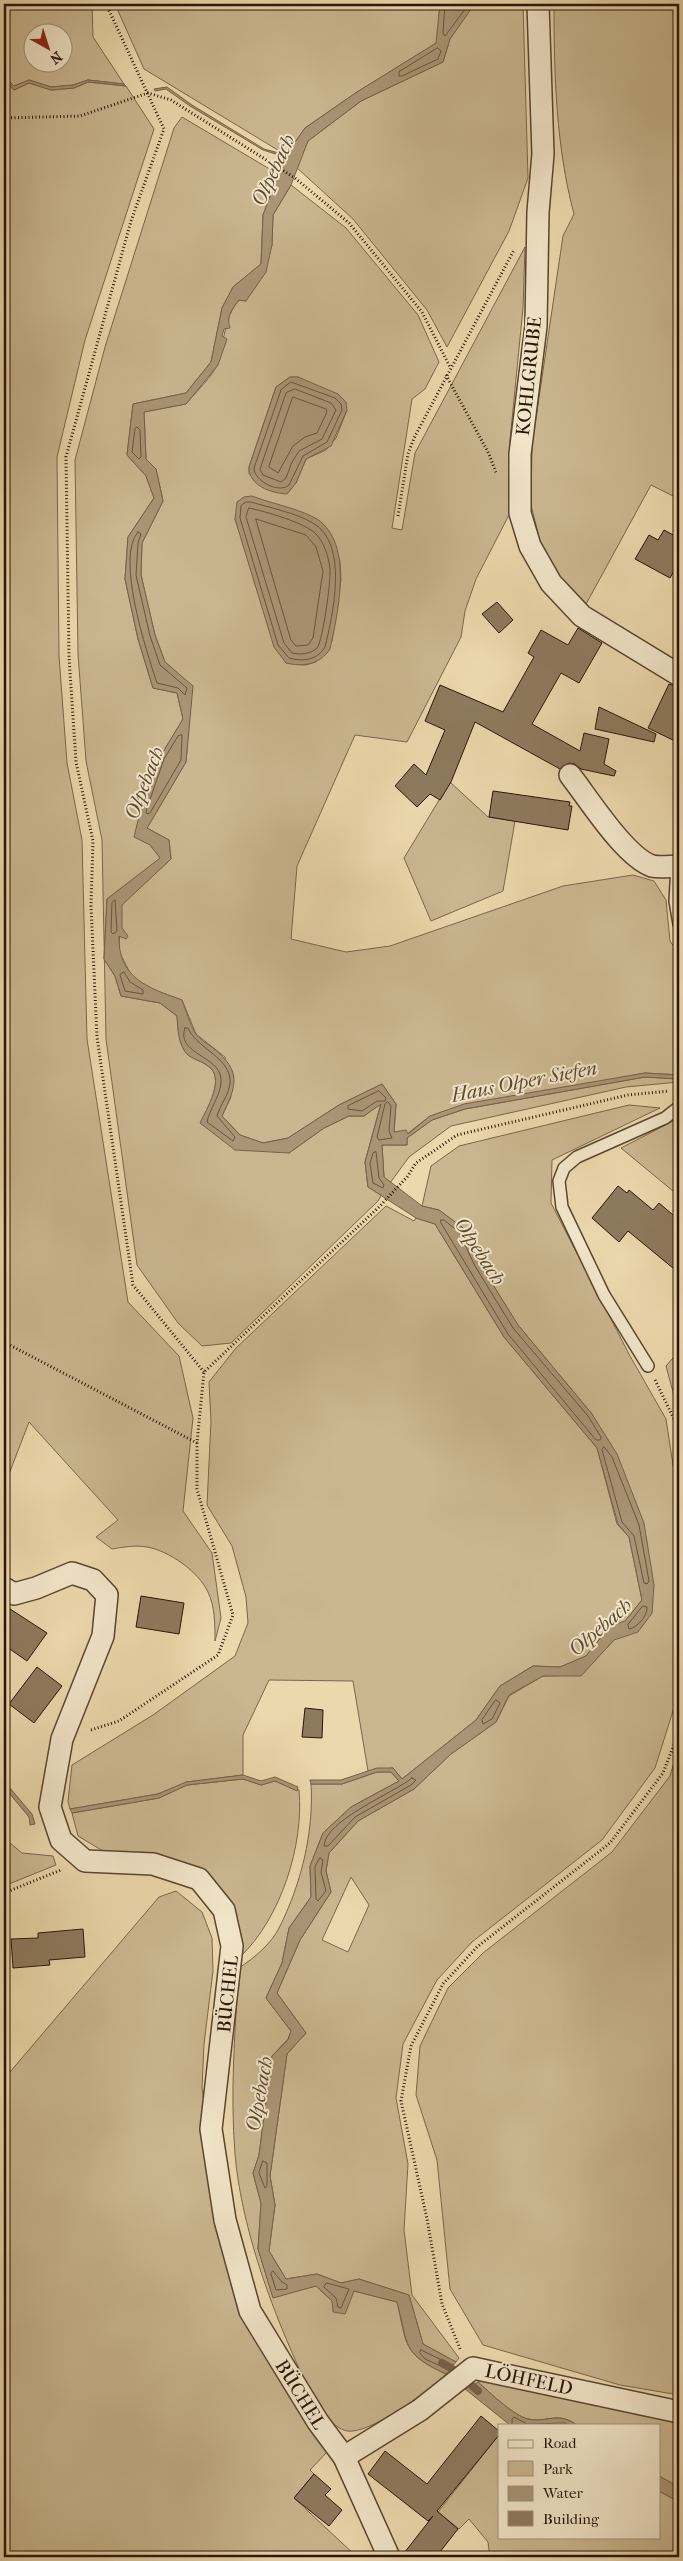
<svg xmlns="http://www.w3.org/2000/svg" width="683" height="2561" font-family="'IM FELL French Canon',serif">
  <rect width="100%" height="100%" fill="#ebd8ac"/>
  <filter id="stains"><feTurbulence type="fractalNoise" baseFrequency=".004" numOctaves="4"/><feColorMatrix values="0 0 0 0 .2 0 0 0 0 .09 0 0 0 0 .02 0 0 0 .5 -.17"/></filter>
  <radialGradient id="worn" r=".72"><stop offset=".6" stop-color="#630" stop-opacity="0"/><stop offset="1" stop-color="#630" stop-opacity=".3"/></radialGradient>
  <!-- green -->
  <g fill="#cab790" stroke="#7a664c" fill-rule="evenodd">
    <path d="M 4,4 L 92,4 L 93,37 L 124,84 L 88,80 L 73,85 L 51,87 L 29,80 L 14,86 L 4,77 ZM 32,32 L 62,32 L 62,62 L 32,62 Z"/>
    <path d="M 115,4 L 440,4 L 437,43 L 357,92 L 305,128 L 286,155 L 144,69 Z"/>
    <path d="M 473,4 L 523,4 L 528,178 L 509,231 L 447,347 L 427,310 L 353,219 L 296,167 L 308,141 L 361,101 L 443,62 L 450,39 Z"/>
    <path d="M 554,4 L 679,4 L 679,499 L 651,485 L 585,606 L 562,584 L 540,541 L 531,505 L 532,445 L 563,236 L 574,214 C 556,147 554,74 554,4 Z"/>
    <path d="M 4,80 L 14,90 L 29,83 L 51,90 L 74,88 L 88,82 L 126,86 L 154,129 L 85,340 L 57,457 L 59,656 L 67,763 L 82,840 L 87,1039 L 128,1302 L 179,1356 L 193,1418 L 183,1511 L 212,1553 L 221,1618 L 215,1641 C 215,1624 215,1607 208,1592 C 198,1571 169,1551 147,1547 C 135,1545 124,1547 112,1549 L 96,1537 L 118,1520 L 29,1422 L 4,1487 Z"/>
    <path d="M 182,117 L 278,174 L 263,215 L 261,264 L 233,287 L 222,308 L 211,362 L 186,393 L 133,404 L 127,455 L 146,476 L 154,498 L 128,537 L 125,579 L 138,639 L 153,688 L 177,693 L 183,719 L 160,757 L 140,812 L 150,845 L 161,858 L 107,899 L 104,959 L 115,976 L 121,996 L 160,1003 L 177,1016 C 178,1028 178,1044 187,1054 C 192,1059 202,1061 208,1066 C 226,1078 207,1108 201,1123 L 289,1153 L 324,1128 L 349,1116 L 364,1116 L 381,1103 L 365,1162 L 368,1187 L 382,1194 L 378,1201 L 231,1343 L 202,1346 L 178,1323 L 137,1265 L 106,1039 L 102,840 L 86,761 L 78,654 L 75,460 L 105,347 L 174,128 Z"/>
    <path d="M 291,185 L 346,228 L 418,315 L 439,362 L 425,389 L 412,399 L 392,528 L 402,530 L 415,453 L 525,247 L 523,308 L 510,440 L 510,513 L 476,579 L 465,611 L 461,637 L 407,742 L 355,735 L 297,866 L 291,939 L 346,952 L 390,946 L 563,886 L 633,875 L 654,881 L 666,900 L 670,941 L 679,954 L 679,1075 L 645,1073 L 430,1116 L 407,1134 L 394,1132 L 396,1104 L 382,1084 L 339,1105 L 288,1138 L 263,1143 L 240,1135 L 222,1116 L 231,1097 L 225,1057 L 196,1034 L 182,1000 L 154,990 L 133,979 L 119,951 L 121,905 L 171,859 L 169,840 L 147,828 L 186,762 L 192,687 L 165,662 L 155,635 L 141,575 L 142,543 L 163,501 L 156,469 L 146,459 L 144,412 L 186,404 C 194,394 214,375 218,363 C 225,341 223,319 239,300 L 246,301 L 272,245 L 273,215 ZM 290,377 L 298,377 L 347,410 L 336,438 L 326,450 L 306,459 L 296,483 L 249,474 L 249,467 L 276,387 ZM 252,497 L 315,518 L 329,531 L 340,561 L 341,580 L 332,641 L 316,662 L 305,665 L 286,663 L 235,519 Z"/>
    <path d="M 450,782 L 488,817 L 515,821 L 503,891 L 431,921 L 404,858 Z"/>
    <path d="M 645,1077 L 679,1079 L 679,1082 L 626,1087 L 451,1126 L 409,1157 L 390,1183 L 384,1177 L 382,1145 L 407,1145 L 407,1138 L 432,1120 L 465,1109 Z"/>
    <path d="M 629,1105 L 660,1108 L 552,1160 L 551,1203 L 630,1356 L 666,1419 L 679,1504 L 679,1692 L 655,1768 L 602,1840 L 472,1942 L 437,1980 L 403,2044 L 396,2098 L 408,2164 L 404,2230 L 412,2295 L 459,2358 L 456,2362 L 423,2344 L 409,2295 L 359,2279 L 341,2283 L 317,2274 L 286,2279 L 269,2251 L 275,2205 L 270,2176 L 287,2054 L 306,2033 L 277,1993 L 300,1940 L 331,1892 L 326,1871 L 329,1853 L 358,1821 L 414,1789 L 451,1754 L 496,1722 L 509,1696 L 543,1676 L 581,1675 L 614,1640 L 652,1613 L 592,1414 L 518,1325 L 480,1264 L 463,1228 L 439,1210 L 422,1206 L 431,1166 L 459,1146 ZM 351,1877 L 369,1905 L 348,1952 L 322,1940 Z"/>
    <path d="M 679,1118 L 679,1196 L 621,1148 Z"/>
    <path d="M 386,1206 L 414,1221 L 416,1218 L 435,1224 L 504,1337 L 597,1448 L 617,1524 L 629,1537 L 642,1600 L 625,1622 L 610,1626 L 586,1656 L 560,1667 L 533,1666 L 500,1686 L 476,1720 L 402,1779 L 393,1768 L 368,1771 L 353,1681 L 269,1680 L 243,1735 L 243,1775 L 187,1782 L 158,1794 L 70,1809 L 68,1801 L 72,1765 L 153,1715 L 235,1656 L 248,1623 L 246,1597 L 232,1546 L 207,1505 L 211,1421 L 209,1382 L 236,1348 Z"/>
    <path d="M 679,1351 L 679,1414 L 666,1366 Z"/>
    <path d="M 679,1746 L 679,2395 L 620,2385 L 483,2345 L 450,2289 L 437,2160 L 416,2095 L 420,2046 L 448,1988 L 483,1953 L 612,1852 L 670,1776 Z"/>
    <path d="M 377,1772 L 391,1772 L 399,1781 L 351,1807 L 323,1833 L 310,1866 L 311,1897 L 289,1928 L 282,1963 L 266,1998 L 291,2031 L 288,2039 L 272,2056 L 259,2155 L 253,2173 L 261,2203 L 258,2249 L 273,2297 L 316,2286 L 332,2301 L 354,2291 L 397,2302 C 407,2345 402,2354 446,2374 C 429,2391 369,2435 347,2431 C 326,2427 306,2384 298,2366 C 269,2302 241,2224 235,2154 C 230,2092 235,2030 239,1968 C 254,1958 271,1944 279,1928 C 301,1885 314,1832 311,1784 L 342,1784 Z"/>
    <path d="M 243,1779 L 261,1785 L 275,1781 L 299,1790 C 304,1845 281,1918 240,1957 L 224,1900 L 108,1854 L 78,1836 L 72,1813 L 159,1798 L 187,1785 Z"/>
    <path d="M 4,1838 L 22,1853 L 53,1856 L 56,1865 L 4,1886 Z"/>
    <path d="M 176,1891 L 202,1912 L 212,1938 L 213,1971 L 204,2044 L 202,2088 L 214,2176 L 232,2253 L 308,2426 L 327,2452 L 310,2470 L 314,2474 L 294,2498 L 357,2557 L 4,2557 L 4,2079 L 159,1897 Z"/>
    <path d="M 481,2380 L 679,2422 L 679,2487 L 659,2476 L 659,2425 L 577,2425 C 557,2411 548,2423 528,2419 C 514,2416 489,2392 478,2382 Z"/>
    <path d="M 499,2435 L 499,2537 L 659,2537 L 659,2491 L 679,2502 L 679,2557 L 490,2557 L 488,2542 L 469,2519 L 459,2529 L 438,2512 Z"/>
  </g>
  <!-- water -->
  <g fill="#a99574" stroke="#766149">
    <path d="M 440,4 L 474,5 L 450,39 L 443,62 L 361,101 L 308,141 L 291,185 L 273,215 L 272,245 L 266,272 L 246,301 L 239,300 C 232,309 226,316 230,328 L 224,329 L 222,336 L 227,339 L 218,365 L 186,404 L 144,412 L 146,459 L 156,469 L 163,501 L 142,543 L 141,575 L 155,635 L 165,662 L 193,686 L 186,762 L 147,828 L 169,840 L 171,859 L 122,905 L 122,928 L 128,936 L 126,939 L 119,936 C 118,978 148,988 182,1000 C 186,1011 190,1024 195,1033 C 199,1039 208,1044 213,1048 C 243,1072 236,1086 222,1116 L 240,1135 L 263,1143 L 288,1138 L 339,1105 L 382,1084 L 396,1104 L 394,1132 L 406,1130 L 408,1134 L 430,1116 L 464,1104 L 645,1073 L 679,1075 L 679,1078 L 676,1079 L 645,1077 L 465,1109 L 432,1120 L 407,1138 L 407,1145 L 382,1145 L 384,1177 L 422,1206 L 439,1210 L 463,1228 L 480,1264 L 518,1325 L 592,1414 L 617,1454 L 644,1523 L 654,1585 L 652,1613 L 638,1632 L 614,1640 L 581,1676 L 543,1676 L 509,1695 L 496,1722 L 451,1754 L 414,1789 L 358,1821 L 329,1853 L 326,1871 L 331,1892 L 300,1940 L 277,1993 L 306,2033 L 287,2054 L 270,2176 L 275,2205 L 269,2251 L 286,2279 L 317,2274 L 341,2283 L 359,2279 L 409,2295 L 423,2344 L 456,2362 L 446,2374 C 401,2353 409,2346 397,2302 L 354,2291 L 345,2314 L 333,2312 L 332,2301 L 316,2286 L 273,2298 L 258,2249 L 261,2203 L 253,2173 L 259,2155 L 272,2056 L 288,2040 L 291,2031 L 266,1998 L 282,1963 L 289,1928 L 311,1897 L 310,1866 L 323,1833 L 351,1807 L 399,1781 L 391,1772 L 377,1772 L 342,1784 L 311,1784 L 310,1780 L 341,1780 L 377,1768 L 393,1768 L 402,1779 L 476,1720 L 500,1686 L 533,1666 L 560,1667 L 586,1656 L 610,1626 L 625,1621 L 642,1600 L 629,1537 L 618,1524 L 597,1448 L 504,1337 L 435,1224 L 416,1218 L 368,1187 L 365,1162 L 381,1104 L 364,1116 L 349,1116 L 324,1128 L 289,1153 L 235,1150 L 200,1123 C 207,1108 226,1078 208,1066 C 202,1061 192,1059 187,1054 C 178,1044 178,1028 177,1016 L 160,1003 L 121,996 L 115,976 L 104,959 L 107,899 L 160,858 L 150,845 L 134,837 L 140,812 L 160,757 L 183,719 L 177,693 L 153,688 L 138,639 L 125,579 L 128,537 L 154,498 L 146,476 L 127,455 L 133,404 L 186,393 L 211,362 L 222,308 L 233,287 L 261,264 L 263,215 L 285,157 L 263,150 L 190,106 L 166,89 L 155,91 L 154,89 L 167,87 L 192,105 L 264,149 L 286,155 L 305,128 L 357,92 L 436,43 Z"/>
    <path d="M 4,77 L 14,86 L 29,80 L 51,87 L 73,85 L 88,80 L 124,84 L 126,86 L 88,82 L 74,88 L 51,90 L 29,83 L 14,90 L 4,80 Z"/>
    <path d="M 290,377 L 298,377 L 338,394 L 346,402 L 347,410 L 331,446 L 306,459 L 296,483 L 287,494 C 271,493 249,486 249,467 L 276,387 Z"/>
    <path d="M 252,496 C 270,503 300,509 317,519 C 354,544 338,612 330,649 C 319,665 304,667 286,663 L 274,647 L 235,519 L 237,502 L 244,497 Z"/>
    <path d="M 243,1775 L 261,1781 L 275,1777 L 298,1787 L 297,1791 L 275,1781 L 261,1785 L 243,1779 L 187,1785 L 159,1798 L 72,1813 L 70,1809 L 158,1794 L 186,1782 Z"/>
    <path d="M 4,1781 L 32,1814 L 35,1824 L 30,1825 L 29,1817 L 4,1787 Z"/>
    <path d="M 478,2382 C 489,2392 514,2416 528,2419 C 548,2423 557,2411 577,2425 L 510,2425 L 465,2389 Z"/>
    <path d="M 659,2476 L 679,2487 L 679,2502 L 659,2491 Z"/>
  </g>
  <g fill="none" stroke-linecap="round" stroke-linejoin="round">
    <!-- shore -->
    <g stroke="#6a543e" stroke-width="1">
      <path d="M 445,4 L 443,33 L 445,36 L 469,4"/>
      <path d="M 438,48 L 441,51 L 438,59 L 402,76 L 399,76 L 399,72 Z"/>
      <path d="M 291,382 L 335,398 L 341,404 L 342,410 L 327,442 L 303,456 L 289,485 C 279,494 254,481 254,468 L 281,390 Z"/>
      <path d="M 295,389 L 331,403 L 336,410 L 322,439 L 299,451 L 292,462 L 286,478 L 281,482 L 263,475 L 260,469 L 286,393 Z"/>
      <path d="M 293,397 L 326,409 L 327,412 L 317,433 L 305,437 L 293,446 L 278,473 L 269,467 Z"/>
      <path d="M 137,427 L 140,430 L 141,457 L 139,459 L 132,452 L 135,429 Z"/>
      <path d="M 246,502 L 251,502 C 271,508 296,513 313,523 C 349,544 333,614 325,647 C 317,660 304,662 289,658 L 278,645 L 240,518 L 241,506 Z"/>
      <path d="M 249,508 C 264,511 306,523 316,534 C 324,542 329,558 330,569 C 331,580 323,641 317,648 C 311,654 300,655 292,653 L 284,643 L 246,517 Z"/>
      <path d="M 256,519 L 306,535 L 316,547 L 323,571 L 313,638 L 308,645 L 296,646 L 291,640 Z"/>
      <path d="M 138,532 L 141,534 L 138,543 L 136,575 L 150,636 L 160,665 L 187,688 L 185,695 L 178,688 L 157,683 C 147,653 115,557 138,532 Z"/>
      <path d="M 182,735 L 181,760 L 150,813 L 147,814 L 146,811 L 164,759 L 178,736 Z"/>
      <path d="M 115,900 L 117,931 L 113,934 L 111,932 L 112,903 Z"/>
      <path d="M 124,972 L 130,982 L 143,990 L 143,994 L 125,991 L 120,975 Z"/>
      <path d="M 185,1028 L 188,1028 C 197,1049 232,1058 230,1083 C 229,1095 220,1105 217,1116 L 235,1137 L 233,1141 L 207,1122 C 210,1107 225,1090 220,1074 C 213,1055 176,1052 185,1028 Z"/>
      <path d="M 379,1091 L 386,1098 L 385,1101 L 377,1101 L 362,1111 L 348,1109 L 348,1106 Z"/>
      <path d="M 388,1102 L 391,1106 L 389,1131 L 392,1138 L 379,1140 L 377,1137 L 385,1104 Z"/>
      <path d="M 376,1152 L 379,1178 L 384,1185 L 383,1188 L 373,1183 L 370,1163 L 373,1153 Z"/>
      <path d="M 441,1220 L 444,1220 L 459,1232 L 475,1266 L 513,1328 L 588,1416 L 601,1437 L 600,1440 L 596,1440 L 508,1334 L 441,1223 Z"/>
      <path d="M 604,1447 L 612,1457 L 639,1525 L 649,1581 L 647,1584 L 644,1583 L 634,1536 L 622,1522 L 602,1450 Z"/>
      <path d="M 643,1606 L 647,1607 C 648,1615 637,1628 629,1629 L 628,1625 Z"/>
      <path d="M 496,1700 L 500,1703 L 492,1719 L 483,1724 L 482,1720 Z"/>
      <path d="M 412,1778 L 416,1780 L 411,1785 L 355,1817 L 328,1846 L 324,1846 C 325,1820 394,1793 412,1778 Z"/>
      <path d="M 320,1858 L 323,1860 L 321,1872 L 326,1891 L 318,1901 L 316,1899 L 315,1867 Z"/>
      <path d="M 263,2161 L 267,2163 L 267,2186 L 265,2188 L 259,2173 Z"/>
      <path d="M 273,2271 L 282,2282 L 287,2285 L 287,2289 L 276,2290 L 271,2274 Z"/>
      <path d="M 327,2283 L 349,2289 L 341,2308 L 338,2307 L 336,2298 L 324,2287 Z"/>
      <path d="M 421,2350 L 446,2362 L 446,2366 L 443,2367 L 425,2359 L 420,2353 Z"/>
      <path d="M 512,2425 L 512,2419 L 514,2417 L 527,2424 L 565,2423 L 568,2425"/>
    </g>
    <!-- stream -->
    <path stroke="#766149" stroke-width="8" d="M 442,2363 L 451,2368 L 478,2391"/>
  </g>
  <!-- building -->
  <g fill="#8e7a5d" stroke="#2a1408">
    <path d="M 664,530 L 679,538 L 679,562 L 670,578 L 635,559 L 649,535 L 658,540 Z"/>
    <path d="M 497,602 L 513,620 L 499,633 L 482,614 Z"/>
    <path d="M 578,628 L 602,643 L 579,683 L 561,673 L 532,724 L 580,751 L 584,733 L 609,739 L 604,764 L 616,771 L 614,776 L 581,769 L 575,764 L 569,763 L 560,769 L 475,722 L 451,782 L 440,800 L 430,794 L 417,807 L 395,786 L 414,764 L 426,775 L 445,730 L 425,721 L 440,685 L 503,712 L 534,657 L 528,653 L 541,630 L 568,645 Z"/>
    <path d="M 669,684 L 679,687 L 679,743 L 648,728 Z"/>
    <path d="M 599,707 L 656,734 L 654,742 L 595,729 Z"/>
    <path d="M 493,791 L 570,802 L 569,806 L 572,806 L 568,830 L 489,817 Z"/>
    <path d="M 618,1186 L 627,1193 L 629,1190 L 653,1210 L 659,1203 L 679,1220 L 679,1273 L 628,1231 L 619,1242 L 592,1218 Z"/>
    <path d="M 141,1596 L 184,1603 L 179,1634 L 136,1627 Z"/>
    <path d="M 4,1605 L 47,1633 L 27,1661 L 4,1645 Z"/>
    <path d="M 37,1667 L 62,1686 L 34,1723 L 9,1704 Z"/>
    <path d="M 305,1708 L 323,1710 L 322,1738 L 302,1737 Z"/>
    <path d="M 83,1929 L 85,1957 L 49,1960 L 50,1965 L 13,1968 L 11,1939 L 38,1938 L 38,1933 Z"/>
    <path d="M 481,2416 L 499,2431 L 499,2435 L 437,2511 L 458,2529 L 436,2557 L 401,2557 L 433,2516 L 428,2521 L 368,2474 L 385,2451 L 427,2484 Z"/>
    <path d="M 314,2474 L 331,2489 L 325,2495 L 342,2510 L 329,2526 L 294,2498 Z"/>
  </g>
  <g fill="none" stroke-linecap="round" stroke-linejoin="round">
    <defs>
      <g id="lane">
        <path d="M 677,866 L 675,901 L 679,924"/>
        <path d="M 648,1366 L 604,1295 L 562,1207 L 559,1181 L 564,1168 L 577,1157 L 665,1118 L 679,1107"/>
      </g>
      <g id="street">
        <path d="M 538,4 L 543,154 L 538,212 L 536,326 L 520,454 L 520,513 L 530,546 L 551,583 L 582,616 L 679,675"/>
        <path d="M 570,775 C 588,798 625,857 652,866 C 660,868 671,866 679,866"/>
        <path d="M 4,1588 L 14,1594 L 36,1588 L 72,1573 L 93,1580 L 107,1595 L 103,1636 L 62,1739 L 50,1807 L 61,1840 L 85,1861 L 153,1864 L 199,1879 L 224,1910 L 232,1946 L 211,2129 L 225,2220 L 250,2311 L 318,2422 L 344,2457 L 389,2557"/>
        <path d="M 344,2457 L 420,2410 L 473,2368 L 679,2412"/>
      </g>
    </defs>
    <!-- lane casing -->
    <use href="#lane" stroke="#5a4531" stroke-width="14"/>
    <!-- street casing -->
    <use href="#street" stroke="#5a4531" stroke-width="24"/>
    <!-- path -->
    <g stroke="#2a1408" stroke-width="3" stroke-dasharray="1 2.5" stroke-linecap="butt">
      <path d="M 106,4 L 164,129 L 131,221 L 66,457 L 69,657 L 76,762 L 93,841 L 91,906 L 97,1037 L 133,1285 L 204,1372"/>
      <path d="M 4,118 L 80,116 L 148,93 L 171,100 L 295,178 L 349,223 L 422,312 L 450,367"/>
      <path d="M 446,375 L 489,454 L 496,473"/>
      <path d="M 398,516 L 408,454 L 414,438 L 514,250"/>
      <path d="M 4,1342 L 197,1443"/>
      <path d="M 655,1380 L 674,1419 L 679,1437"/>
      <path d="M 91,1730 L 119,1721 L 218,1655 L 233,1615 L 197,1489 L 197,1443 L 204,1372 L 380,1206 L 407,1177 L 416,1163 L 457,1135 L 628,1095 L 669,1091"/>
      <path d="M 4,1893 L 61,1870"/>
      <path d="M 460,2349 L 442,2304 L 427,2219 L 401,2101 L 411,2046 L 443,1984 L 477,1947 L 610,1843 L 663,1773 L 679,1732"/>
    </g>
    <!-- lane -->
    <use href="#lane" stroke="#f2e6c9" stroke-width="11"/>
    <!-- street -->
    <use href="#street" stroke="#f2e6c9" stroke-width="21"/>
  </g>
  <g text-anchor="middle" stroke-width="4" stroke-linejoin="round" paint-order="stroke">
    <!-- street labels -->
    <g font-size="19" fill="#2a1408" stroke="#f2e6c9">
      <text transform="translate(528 376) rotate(-84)" y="7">KOHLGRUBE</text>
      <text transform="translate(227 1994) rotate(-84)" y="7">BÜCHEL</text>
      <text transform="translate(529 2379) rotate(12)" y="7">LÖHFELD</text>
      <text transform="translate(301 2394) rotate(58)" y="7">BÜCHEL</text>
    </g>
    <!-- water labels -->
    <g font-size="20" font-style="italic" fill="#5d4833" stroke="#f2e6c9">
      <text transform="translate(273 170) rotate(-65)" y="7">Olpebach</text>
      <text transform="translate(144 783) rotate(-69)" y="7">Olpebach</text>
      <text transform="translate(524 1081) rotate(-11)" y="7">Haus Olper Siefen</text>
      <text transform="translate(480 1251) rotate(57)" y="7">Olpebach</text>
      <text transform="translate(600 1627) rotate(-41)" y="7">Olpebach</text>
      <text transform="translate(259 2094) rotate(-80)" y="7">Olpebach</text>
    </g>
  </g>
  <!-- margin -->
  <rect width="683" height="2561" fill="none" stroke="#ebd8ac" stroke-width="20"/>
  <rect x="5" y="5" width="673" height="2551" fill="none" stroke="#2a1408" stroke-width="2.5"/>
  <rect x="10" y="10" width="663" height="2541" fill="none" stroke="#2a1408"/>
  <!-- legend -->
  <rect x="498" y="2424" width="162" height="115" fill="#f2e6c9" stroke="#a2927c"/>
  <rect x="508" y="2440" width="25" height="8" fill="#f2e6c9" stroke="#a2927c"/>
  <text x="543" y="2448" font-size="15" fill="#2a1408">Road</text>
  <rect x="508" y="2461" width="25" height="15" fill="#cab790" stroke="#a2927c"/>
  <text x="543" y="2474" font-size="15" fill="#2a1408">Park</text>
  <rect x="508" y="2486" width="25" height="15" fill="#a99574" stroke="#a2927c"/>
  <text x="543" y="2498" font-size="15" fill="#2a1408">Water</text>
  <rect x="508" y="2511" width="25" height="15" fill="#8e7a5d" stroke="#a2927c"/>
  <text x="543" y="2524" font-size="15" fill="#2a1408">Building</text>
  <!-- north arrow -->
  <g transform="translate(48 48) rotate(141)"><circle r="24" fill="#f2e6c9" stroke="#a2927c"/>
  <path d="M0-4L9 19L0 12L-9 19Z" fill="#8f2418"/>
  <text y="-8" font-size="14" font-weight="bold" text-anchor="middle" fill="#2a1408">N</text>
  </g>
  <rect width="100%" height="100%" filter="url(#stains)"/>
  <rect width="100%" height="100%" fill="url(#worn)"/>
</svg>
